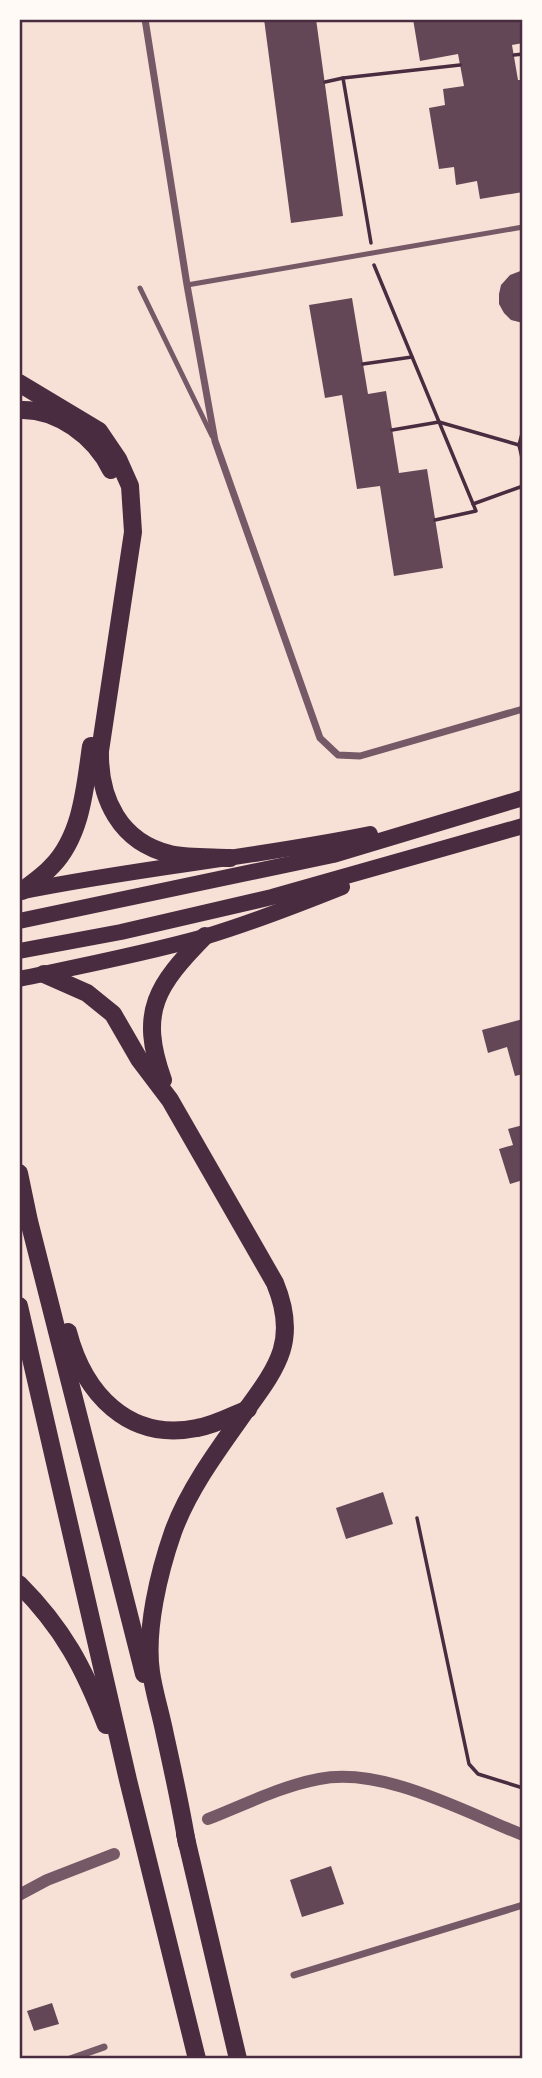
<svg xmlns="http://www.w3.org/2000/svg" width="542" height="2078" font-family="'Roboto Condensed',sans-serif">
  <rect width="100%" height="100%" fill="#f7e1d7"/>
  <!-- building -->
  <g fill="#644757">
    <path d="M 264,19 L 316,19 L 343,216 L 291,223 Z"/>
    <path d="M 413,19 L 523,19 L 523,43 L 512,45 L 518,80 L 523,80 L 523,192 L 480,199 L 477,181 L 456,185 L 454,167 L 439,169 L 429,108 L 445,105 L 443,89 L 464,86 L 458,54 L 420,61 Z"/>
    <path d="M 523,270 L 523,323 L 511,320 L 504,313 L 499,304 L 499,294 L 501,285 L 510,275 Z"/>
    <path d="M 352,298 L 368,394 L 386,391 L 399,473 L 427,469 L 443,568 L 394,576 L 380,486 L 357,489 L 342,395 L 325,398 L 309,305 Z"/>
    <path d="M 523,1019 L 523,1074 L 515,1076 L 507,1047 L 488,1053 L 482,1030 Z"/>
    <path d="M 523,1125 L 523,1180 L 510,1184 L 499,1149 L 513,1145 L 508,1129 Z"/>
    <path d="M 383,1492 L 393,1524 L 346,1539 L 336,1508 Z"/>
    <path d="M 331,1866 L 344,1904 L 302,1917 L 290,1880 Z"/>
    <path d="M 52,2003 L 59,2024 L 34,2031 L 27,2011 Z"/>
  </g>
  <g fill="none" stroke-linecap="round" stroke-linejoin="round">
    <!-- path -->
    <g stroke="#4a2c40" stroke-width="3.5">
      <path d="M 514,55 L 523,54"/>
      <path d="M 325,82 L 343,78"/>
      <path d="M 371,243 L 343,78 L 460,65"/>
      <path d="M 374,265 L 476,511 L 435,520"/>
      <path d="M 363,364 L 412,357"/>
      <path d="M 392,430 L 439,422 L 519,445"/>
      <path d="M 523,430 L 519,445 L 523,462"/>
      <path d="M 473,504 L 523,486"/>
      <path d="M 417,1518 L 469,1764 L 478,1774 L 523,1788"/>
    </g>
    <!-- service -->
    <g stroke="#755966" stroke-width="5">
      <path d="M 187,285 L 523,227"/>
      <path d="M 140,288 L 212,436"/>
    </g>
    <!-- minor -->
    <g stroke="#755966" stroke-width="7">
      <path d="M 145,19 L 187,285 L 215,441 L 320,738 L 338,755 L 360,756 L 523,709"/>
      <path d="M 294,1975 L 523,1905"/>
      <path d="M 70,2059 L 104,2047"/>
    </g>
    <!-- tertiary -->
    <g stroke="#755966" stroke-width="12">
      <path d="M 208,1819 C 244,1805 281,1786 319,1779 C 382,1766 465,1812 523,1835"/>
      <path d="M 19,1895 L 47,1880 L 114,1854"/>
    </g>
    <!-- primary -->
    <g stroke="#4a2c40" stroke-width="16">
      <path d="M 19,892 C 135,868 253,858 370,834"/>
      <path d="M 19,921 L 333,855 L 523,798"/>
      <path d="M 19,951 L 121,932 L 272,897 L 523,826"/>
      <path d="M 19,979 C 81,966 143,954 204,937 C 251,923 297,905 342,887"/>
    </g>
    <!-- motorway -->
    <g stroke="#4a2c40" stroke-width="18">
      <path d="M 19,383 L 99,431 L 118,459 L 130,486 L 133,532 L 100,751 C 99,799 120,842 170,854 C 189,858 211,857 230,858"/>
      <path d="M 19,410 C 57,408 95,437 111,470"/>
      <path d="M 22,891 C 32,883 43,876 52,866 C 82,835 85,787 91,746"/>
      <path d="M 44,974 L 87,993 L 113,1014 L 139,1059 L 170,1100 L 275,1283 C 298,1339 279,1365 247,1409 C 220,1447 189,1488 173,1532 C 159,1572 145,1630 151,1672 C 154,1693 161,1714 165,1735 C 173,1771 181,1807 187,1844"/>
      <path d="M 163,1080 C 138,1011 157,985 205,936"/>
      <path d="M 19,1173 L 29,1221 L 144,1674"/>
      <path d="M 19,1306 L 128,1780 L 197,2059"/>
      <path d="M 68,1332 C 84,1393 128,1442 197,1428 C 215,1425 231,1416 248,1409"/>
      <path d="M 19,1584 C 63,1628 84,1668 106,1725"/>
      <path d="M 185,1834 L 238,2059"/>
    </g>
  </g>
  <!-- border -->
  <rect width="542" height="2078" fill="none" stroke="#fffaf5" stroke-width="42"/>
  <rect x="21" y="21" width="500" height="2036" fill="none" stroke="#4a2c40" stroke-width="2.5"/>
</svg>
